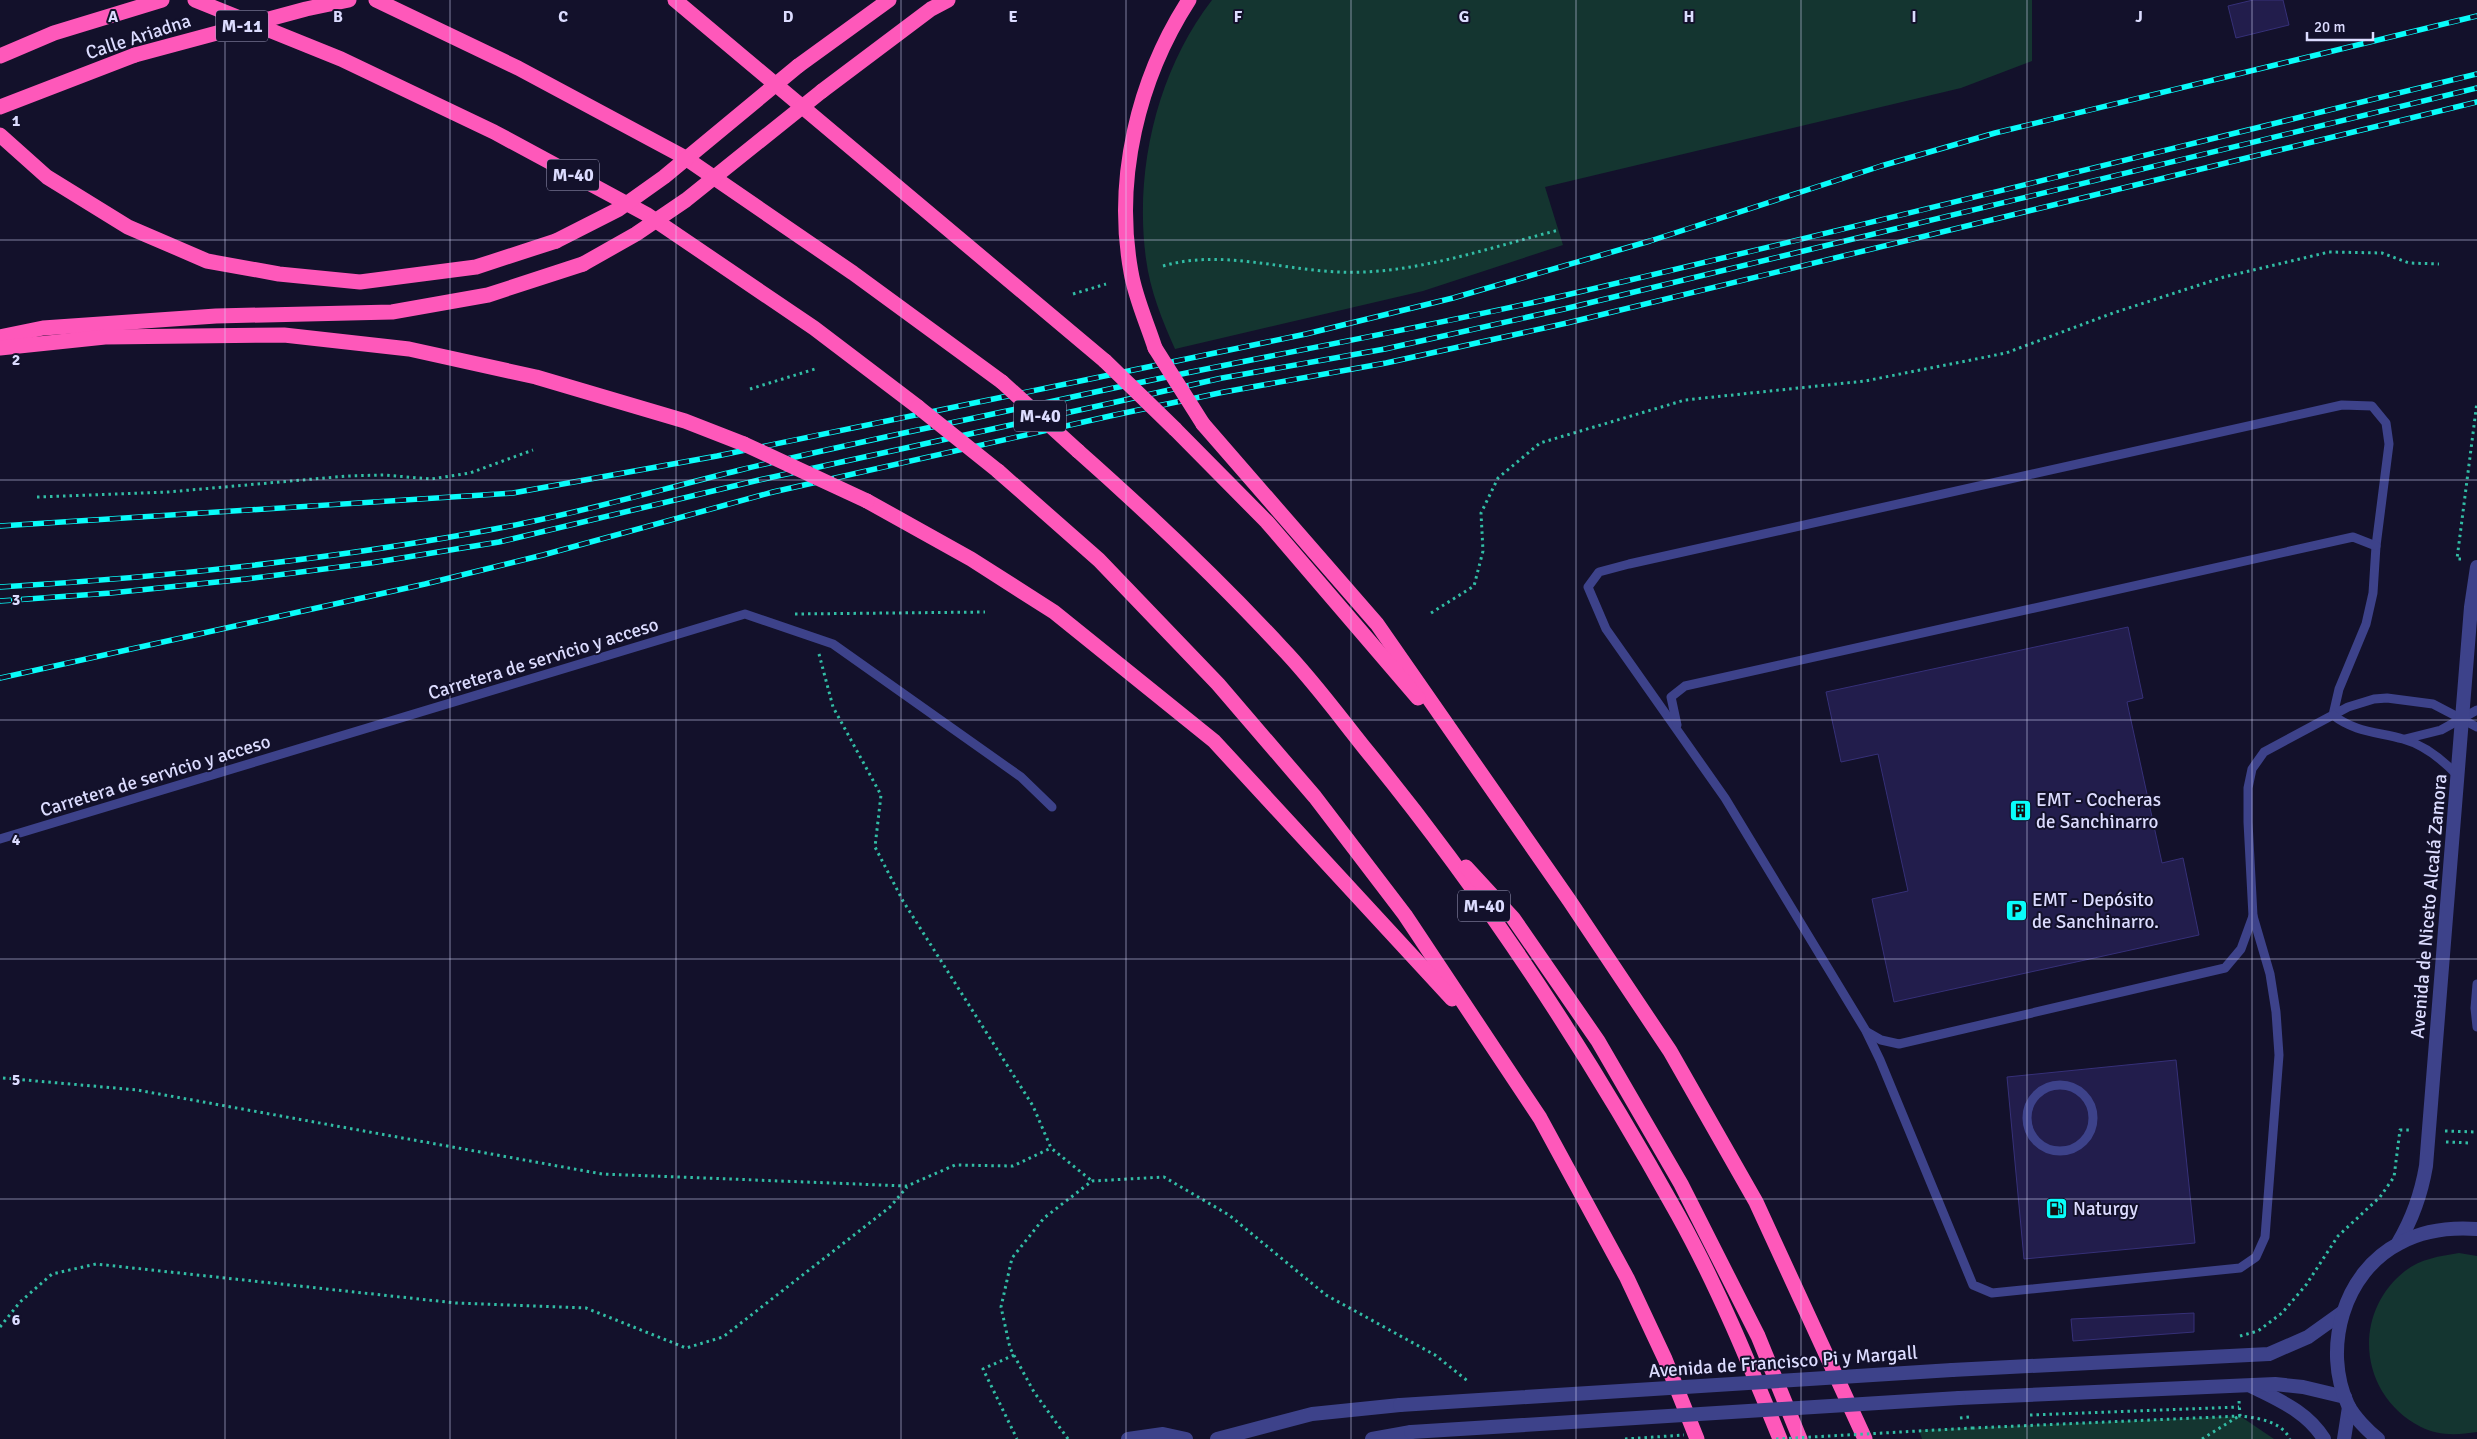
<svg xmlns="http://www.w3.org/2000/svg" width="2477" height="1439" font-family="Signika,sans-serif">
  <rect width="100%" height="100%" fill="#13112b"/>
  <!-- green -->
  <g fill="#143530">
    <path d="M 1212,0 L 2032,0 L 2032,61 L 1961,88 L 1545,187 L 1563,245 L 1423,291 L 1175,349 C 1162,320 1150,290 1146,259 C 1134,171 1157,71 1212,0 Z"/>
    <path d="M 2459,1253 L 2477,1256 L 2477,1432 C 2458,1435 2438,1436 2421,1427 C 2359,1395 2351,1314 2405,1271 C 2420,1259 2440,1256 2459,1253 Z"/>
    <path d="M 2240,1416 L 2274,1439 L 1922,1439 L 1919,1430 Z"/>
  </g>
  <!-- building -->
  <g fill="#221d4c" stroke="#363078">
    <path d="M 2253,0 L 2283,0 L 2289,25 L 2236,38 L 2228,6 Z"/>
    <path d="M 2128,627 L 2143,698 L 2127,702 L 2162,863 L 2183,858 L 2199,935 L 1894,1002 L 1872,899 L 1908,891 L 1878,754 L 1841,762 L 1826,692 Z"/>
    <path d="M 2176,1060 L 2195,1243 L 2024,1259 L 2007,1077 Z"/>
    <path d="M 2194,1313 L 2194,1332 L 2073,1341 L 2071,1319 Z"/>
  </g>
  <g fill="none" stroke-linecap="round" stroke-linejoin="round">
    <!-- path -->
    <g stroke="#32bda5" stroke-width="3" stroke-dasharray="2.5 4" stroke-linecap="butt">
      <path d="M 1163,266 C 1221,249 1281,270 1340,272 C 1414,275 1487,248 1559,230"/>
      <path d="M 1073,294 L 1106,284"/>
      <path d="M 750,389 L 815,369"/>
      <path d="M 37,497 L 168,492 L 347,476 L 384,475 L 431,479 L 470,473 L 533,450"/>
      <path d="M 2461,559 L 2457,559 L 2477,402"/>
      <path d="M 1431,613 L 1474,586 L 1483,551 L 1481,513 L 1498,478 L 1540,443 L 1685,400 L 1865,381 L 2006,353 L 2113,313 L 2224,277 L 2329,252 L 2382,253 L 2409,263 L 2439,264"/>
      <path d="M 795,614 L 985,612"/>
      <path d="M 819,654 L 833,707 L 881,795 L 875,847 L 903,901 L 1033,1106 L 1051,1148 L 1092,1181"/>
      <path d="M 3,1078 L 137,1090 L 602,1174 L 907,1186 L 955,1165 L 1013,1166 L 1051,1148"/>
      <path d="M 2445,1131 L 2477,1132"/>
      <path d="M 2446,1142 L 2471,1143"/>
      <path d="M 0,1327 L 20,1302 L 52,1274 L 96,1264 L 456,1303 L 586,1308 L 686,1348 L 723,1337 L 890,1207 L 907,1187"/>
      <path d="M 2240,1336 L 2258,1331 L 2282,1313 L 2306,1285 L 2338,1236 L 2380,1197 L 2394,1177 L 2400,1130 L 2411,1130"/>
      <path d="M 1014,1355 L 983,1369 L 1017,1439"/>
      <path d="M 2239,1401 L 2240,1416"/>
      <path d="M 2030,1415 L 2239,1407"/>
      <path d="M 1972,1428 L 2240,1416 C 2258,1418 2281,1421 2290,1439"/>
      <path d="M 1068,1439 L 1034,1392 L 1010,1348 L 1001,1307 L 1012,1258 L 1044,1218 L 1092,1181 L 1164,1177 L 1229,1215 L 1326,1295 L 1435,1355 L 1469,1382"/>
      <path d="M 2202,1439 L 2239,1416"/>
    </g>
    <!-- service -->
    <g stroke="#3d428a" stroke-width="9">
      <path d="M 2333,715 L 2339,689 L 2366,624 L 2373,593 L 2376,546 L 2389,444 L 2386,423 L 2372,406 L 2342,405 L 1629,564 L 1599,572 L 1588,587 L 1606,629 L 1725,798 L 1866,1031 L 1880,1060 L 1973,1285 L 1992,1293 L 2240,1268 L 2256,1257 L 2265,1237 L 2279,1055 L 2276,1012 L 2270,974 L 2253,916 L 2248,822 L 2248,788 L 2252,769 L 2264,752 L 2348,707 L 2374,699 L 2387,698 L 2433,704 L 2477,727"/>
      <path d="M 2333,715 C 2354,732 2378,732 2403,739 C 2424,745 2443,760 2458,776"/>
      <path d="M 1677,725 L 1671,697 L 1685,686 L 2353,537 L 2376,546"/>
      <path d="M 2405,739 L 2441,730 L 2477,710"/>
      <path d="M 0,839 L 745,614 L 833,644 L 1021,777 L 1052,807"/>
      <path d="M 2477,984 L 2475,1008 L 2477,1027"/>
      <path d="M 1867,1032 L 1881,1040 L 1899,1044 L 2225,968 L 2241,949 L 2253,916"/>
      <circle cx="2060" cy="1118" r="33"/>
    </g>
    <!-- tertiary -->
    <g stroke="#3d428a" stroke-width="14">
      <path d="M 2398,1243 C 2413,1218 2421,1195 2426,1166 L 2471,607 L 2477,567"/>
      <path d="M 1952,1370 L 2269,1354 L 2308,1337 L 2343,1312"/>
      <path d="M 2251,1386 C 2278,1400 2307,1411 2324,1439"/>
      <path d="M 1959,1398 L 2275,1384 L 2303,1387 L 2345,1397"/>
      <path d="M 1128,1439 L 1163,1434 L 1186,1439"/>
      <path d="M 1217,1439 L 1312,1414 L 1400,1405"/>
      <path d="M 1372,1439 L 1411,1432"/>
      <path d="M 2344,1439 L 2349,1407"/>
      <path d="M 2378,1439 C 2368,1431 2354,1417 2348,1405 C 2322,1349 2343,1272 2400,1243 C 2424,1230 2449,1227 2477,1229"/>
    </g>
    <!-- motorway -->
    <g stroke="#fe58ba" stroke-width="15">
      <path d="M 195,0 L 341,59 L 494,132 L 646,214 L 814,328 L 918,407"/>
      <path d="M 376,0 L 518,68 L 684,157 L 853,273 L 1002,382"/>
      <path d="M 675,0 L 1105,361"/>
      <path d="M 0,56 L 54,33 L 162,0"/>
      <path d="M 798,66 L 889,0"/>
      <path d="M 822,91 L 931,9 L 948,0"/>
      <path d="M 0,107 L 135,55"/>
      <path d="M 0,135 L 47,177 L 128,227 L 207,261 L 279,274 L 360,282 L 476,267 L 556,241"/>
      <path d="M 0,337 L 43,328 L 216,316 L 392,312 L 488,295 L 583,264"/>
      <path d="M 0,348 L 105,337 L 284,335 L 409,349 L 536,377 L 685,421 L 744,444"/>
      <path d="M 1155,348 C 1147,323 1135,297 1131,272 C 1114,179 1138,79 1189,0"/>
      <path d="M 1203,424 L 1377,624 L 1569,900 L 1670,1051 L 1756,1202 L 1865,1439"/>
      <path d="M 1175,429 L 1267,522 L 1418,698"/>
      <path d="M 1078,451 C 1148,513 1217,578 1281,647 C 1312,679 1339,716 1367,751 C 1485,895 1588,1053 1678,1215 C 1718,1287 1749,1363 1780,1439"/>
      <path d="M 998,471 L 1099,560 L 1218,684 L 1315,797 L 1405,915 L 1540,1118 L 1627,1278 L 1665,1359 L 1697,1439"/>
      <path d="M 867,501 L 971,559 L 1054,612 L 1214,741 L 1452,999"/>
      <path d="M 1466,867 L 1513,918 L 1598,1041 L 1681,1184 L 1758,1336 L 1800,1439"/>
    </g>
    <defs>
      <g id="rail">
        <path d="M 0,526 L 513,493 L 717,456 L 1090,379 L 1306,334 L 1453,298 L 1650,241 L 1881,166 L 1995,133 L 2477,16"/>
        <path d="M 0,587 C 169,577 339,559 505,527 C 584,512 662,489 740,470 C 847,444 956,422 1063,399 C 1229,362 1396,334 1562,296 C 1867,225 2172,148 2477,74"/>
        <path d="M 0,601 L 111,593 L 246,579 L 371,563 L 499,542 L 759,480 L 1107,404 L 1222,378 L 1385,349 L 1564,309 L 2477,88"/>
        <path d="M 0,678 L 425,584 L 543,555 L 773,492 L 1110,416 L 1224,392 L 1386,363 L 1567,323 L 2477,102"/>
      </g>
    </defs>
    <!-- rail casing -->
    <use href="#rail" stroke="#09fdfa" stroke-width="5.5"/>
    <!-- rail -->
    <use href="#rail" stroke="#13112b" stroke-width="4" stroke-dasharray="11" stroke-linecap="butt"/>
    <!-- path-bridge -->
    <g stroke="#32bda5" stroke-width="3" stroke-dasharray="2.5 4" stroke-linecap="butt">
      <path d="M 1960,1418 L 1969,1417"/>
      <path d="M 1625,1439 L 1684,1435"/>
      <path d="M 1776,1439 L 1972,1428"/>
    </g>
    <!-- tertiary-bridge -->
    <g stroke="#3d428a" stroke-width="14">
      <path d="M 1400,1405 L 1952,1370"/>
      <path d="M 1411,1432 L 1959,1398"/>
    </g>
    <!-- motorway-bridge -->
    <g stroke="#fe58ba" stroke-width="15">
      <path d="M 135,55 L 306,9 L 349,0"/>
      <path d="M 556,241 L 619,209 L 664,177 L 798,66"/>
      <path d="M 583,264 L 636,234 L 686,200 L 822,91"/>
      <path d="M 1155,348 L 1203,424"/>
      <path d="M 1105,361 L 1175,429"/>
      <path d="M 1002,382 L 1078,451"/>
      <path d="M 918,407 L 998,471"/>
      <path d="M 744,444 L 867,501"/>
    </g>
  </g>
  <!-- grid -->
  <path fill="none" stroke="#dcdcff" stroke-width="1" stroke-opacity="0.55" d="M 225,0 L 225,1439M 450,0 L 450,1439M 676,0 L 676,1439M 901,0 L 901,1439M 1126,0 L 1126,1439M 1351,0 L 1351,1439M 1576,0 L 1576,1439M 1801,0 L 1801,1439M 2027,0 L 2027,1439M 2252,0 L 2252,1439M 0,240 L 2477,240M 0,480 L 2477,480M 0,720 L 2477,720M 0,959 L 2477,959M 0,1199 L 2477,1199"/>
  <!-- icons -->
  <defs>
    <symbol id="building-square" viewBox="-11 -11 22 22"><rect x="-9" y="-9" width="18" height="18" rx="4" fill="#09fdfa" stroke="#13112b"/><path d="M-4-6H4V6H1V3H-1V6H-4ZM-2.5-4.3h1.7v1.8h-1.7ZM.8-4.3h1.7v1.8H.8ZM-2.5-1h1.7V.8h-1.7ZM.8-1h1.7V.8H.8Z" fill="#111"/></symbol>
    <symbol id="parking-square" viewBox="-11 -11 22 22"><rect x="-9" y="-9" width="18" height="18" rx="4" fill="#09fdfa" stroke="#13112b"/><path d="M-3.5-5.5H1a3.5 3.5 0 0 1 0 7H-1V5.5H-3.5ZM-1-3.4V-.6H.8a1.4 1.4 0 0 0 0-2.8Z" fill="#111"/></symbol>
    <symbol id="fuel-square" viewBox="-11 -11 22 22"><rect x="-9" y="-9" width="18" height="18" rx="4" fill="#09fdfa" stroke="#13112b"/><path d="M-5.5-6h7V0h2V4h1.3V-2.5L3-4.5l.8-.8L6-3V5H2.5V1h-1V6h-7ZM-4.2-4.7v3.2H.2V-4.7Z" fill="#111"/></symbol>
  </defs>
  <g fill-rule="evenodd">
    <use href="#building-square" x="2008" y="798" width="25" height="25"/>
    <use href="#parking-square" x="2004" y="898" width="25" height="25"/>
    <use href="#fuel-square" x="2044" y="1196" width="25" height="25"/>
  </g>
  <g text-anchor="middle" stroke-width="4" stroke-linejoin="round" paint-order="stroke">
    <!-- shield labels -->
    <g fill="#13112b" stroke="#a09fbf" stroke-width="1">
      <rect x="216" y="10.5" width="52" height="31" rx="4"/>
      <rect x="547" y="159.5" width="52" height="31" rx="4"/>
      <rect x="1014" y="400.5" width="52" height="31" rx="4"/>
      <rect x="1458" y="890.5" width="52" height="31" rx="4"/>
    </g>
    <g font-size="18" font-weight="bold" fill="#dcdcff">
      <text x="242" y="32">M-11</text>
      <text x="573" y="181">M-40</text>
      <text x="1040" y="422">M-40</text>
      <text x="1484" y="912">M-40</text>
    </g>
    <!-- street labels -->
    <g font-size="19" fill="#dcdcff" stroke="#13112b">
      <text transform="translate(138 36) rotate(-18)" y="7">Calle Ariadna</text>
      <text transform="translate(543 658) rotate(-17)" y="7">Carretera de servicio y acceso</text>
      <text transform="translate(155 775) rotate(-17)" y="7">Carretera de servicio y acceso</text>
      <text transform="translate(2428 906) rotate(-85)" y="7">Avenida de Niceto Alcalá Zamora</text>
      <text transform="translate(1783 1361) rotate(-4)" y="7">Avenida de Francisco Pi y Margall</text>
    </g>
    <!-- poi labels -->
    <g font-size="19" fill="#dcdcff" stroke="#13112b" text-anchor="start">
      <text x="2036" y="806">EMT - Cocheras<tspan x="2036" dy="22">de Sanchinarro</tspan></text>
      <text x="2032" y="906">EMT - Depósito<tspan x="2032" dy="22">de Sanchinarro.</tspan></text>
      <text x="2073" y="1215">Naturgy</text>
    </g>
  </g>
  <g font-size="16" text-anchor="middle" font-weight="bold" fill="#dcdcff" stroke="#13112b" stroke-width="4" stroke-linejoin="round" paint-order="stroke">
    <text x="113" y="22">A</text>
    <text x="338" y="22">B</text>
    <text x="563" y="22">C</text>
    <text x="788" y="22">D</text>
    <text x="1013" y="22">E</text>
    <text x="1238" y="22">F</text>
    <text x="1464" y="22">G</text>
    <text x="1689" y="22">H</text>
    <text x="1914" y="22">I</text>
    <text x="2139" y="22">J</text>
    <text x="16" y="126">1</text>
    <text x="16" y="365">2</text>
    <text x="16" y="605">3</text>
    <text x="16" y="845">4</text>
    <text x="16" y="1085">5</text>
    <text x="16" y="1325">6</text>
  </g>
  <!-- scale -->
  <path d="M2307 32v8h66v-8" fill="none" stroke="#dcdcff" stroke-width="2.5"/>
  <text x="2314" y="32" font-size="15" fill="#dcdcff" stroke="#13112b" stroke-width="4" paint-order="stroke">20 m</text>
</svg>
